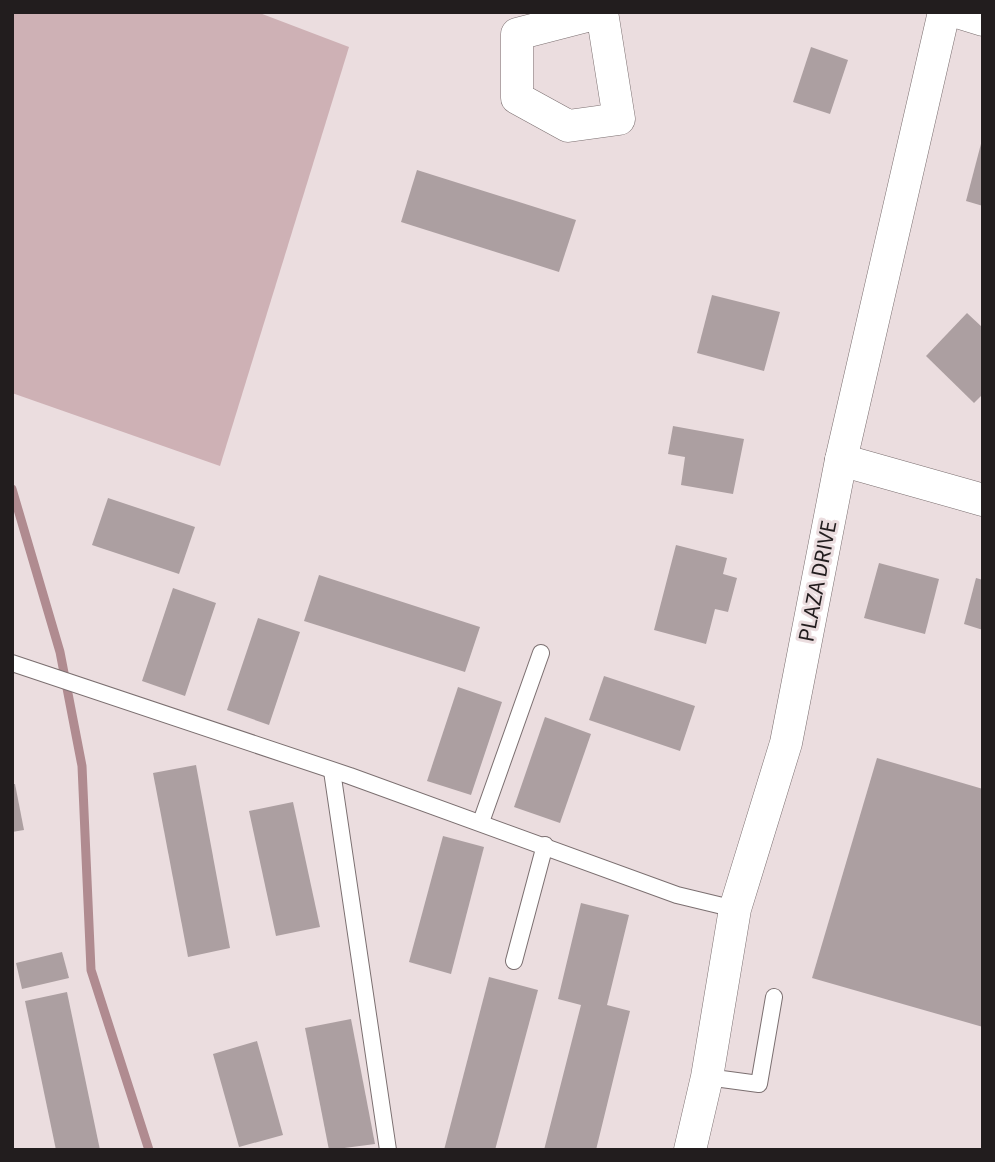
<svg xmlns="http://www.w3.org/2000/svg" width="995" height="1162" font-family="'Source Sans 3',sans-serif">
  <rect width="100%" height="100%" fill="#ebdddf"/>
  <!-- green -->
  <path fill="#ceb1b5" d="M 12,12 L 257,12 L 349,47 L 220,466 L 12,393 Z"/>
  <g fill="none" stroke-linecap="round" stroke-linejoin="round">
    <!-- stream -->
    <path stroke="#b08b90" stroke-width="9" d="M 12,489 L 60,652 L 82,766 L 91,970 L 149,1150"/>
  </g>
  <!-- building -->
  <g fill="#ac9fa1">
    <path d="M 811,47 L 848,60 L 830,114 L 793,102 Z"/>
    <path d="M 982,140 L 983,140 L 983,206 L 966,201 Z"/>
    <path d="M 417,170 L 576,220 L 559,272 L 401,222 Z"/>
    <path d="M 712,295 L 780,312 L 764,371 L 697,353 Z"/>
    <path d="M 967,313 L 983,328 L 983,394 L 974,403 L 926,356 Z"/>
    <path d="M 673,426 L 744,439 L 733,494 L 681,485 L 685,457 L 668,454 Z"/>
    <path d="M 108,498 L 195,527 L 179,574 L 92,545 Z"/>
    <path d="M 676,545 L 727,558 L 723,574 L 737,578 L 728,612 L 715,609 L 706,644 L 654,630 Z"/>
    <path d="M 879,563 L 939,579 L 925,634 L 864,618 Z"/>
    <path d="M 319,575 L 480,627 L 465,672 L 304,621 Z"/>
    <path d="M 976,578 L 983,580 L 983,630 L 964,624 Z"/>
    <path d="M 173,588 L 216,603 L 185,696 L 142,681 Z"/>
    <path d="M 258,618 L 300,632 L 269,725 L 227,710 Z"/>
    <path d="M 604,676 L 695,706 L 680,751 L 589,720 Z"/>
    <path d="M 458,687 L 502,702 L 471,795 L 427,781 Z"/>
    <path d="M 545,717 L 591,734 L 560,823 L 514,807 Z"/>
    <path d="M 877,758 L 983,789 L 983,1027 L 812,978 Z"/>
    <path d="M 196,765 L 230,948 L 188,957 L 153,773 Z"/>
    <path d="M 12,784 L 15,784 L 24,830 L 12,832 Z"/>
    <path d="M 293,802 L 320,927 L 276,936 L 249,811 Z"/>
    <path d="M 443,836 L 484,847 L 451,974 L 409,962 Z"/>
    <path d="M 581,903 L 629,915 L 607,1005 L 630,1011 L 596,1150 L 544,1150 L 581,1005 L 558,999 Z"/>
    <path d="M 62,952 L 69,978 L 22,989 L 16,963 Z"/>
    <path d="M 489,977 L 538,990 L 495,1150 L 444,1150 Z"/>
    <path d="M 67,992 L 100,1150 L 56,1150 L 25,1001 Z"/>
    <path d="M 351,1019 L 375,1144 L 329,1150 L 305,1028 Z"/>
    <path d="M 257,1041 L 283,1135 L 239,1147 L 213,1054 Z"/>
  </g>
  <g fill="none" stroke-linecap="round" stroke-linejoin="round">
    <defs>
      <g id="lane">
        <path d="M 12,663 L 350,776 L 677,895 L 735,909"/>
        <path d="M 332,771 L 388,1150"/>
        <path d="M 481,822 L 541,653"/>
        <path d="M 514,961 L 545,845"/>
        <path d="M 707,1077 L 759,1084 L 774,997"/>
      </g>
      <g id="street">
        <path d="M 602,12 L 517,34 L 517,98 L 568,126 L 619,119 L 602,12"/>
        <path d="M 957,12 L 983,20"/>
        <path d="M 841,460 L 983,500"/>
        <path d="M 690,1150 L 707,1077 L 735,909 L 786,743 L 841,460 L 944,12"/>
      </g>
    </defs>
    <!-- lane casing -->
    <use href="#lane" stroke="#7b6f70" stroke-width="18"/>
    <!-- street casing -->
    <use href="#street" stroke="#7b6f70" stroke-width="33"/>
    <!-- lane -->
    <use href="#lane" stroke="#fff" stroke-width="16"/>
    <!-- street -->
    <use href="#street" stroke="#fff" stroke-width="32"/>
  </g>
  <g text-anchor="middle" stroke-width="6" stroke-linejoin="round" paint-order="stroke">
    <!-- street labels -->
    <g font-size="23" fill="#221d1e" stroke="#ebdddf">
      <text transform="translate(817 581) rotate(-79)" y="8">PLAZA DRIVE</text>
    </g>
  </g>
  <!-- border -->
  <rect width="995" height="1162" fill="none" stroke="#221d1e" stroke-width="28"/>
</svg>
